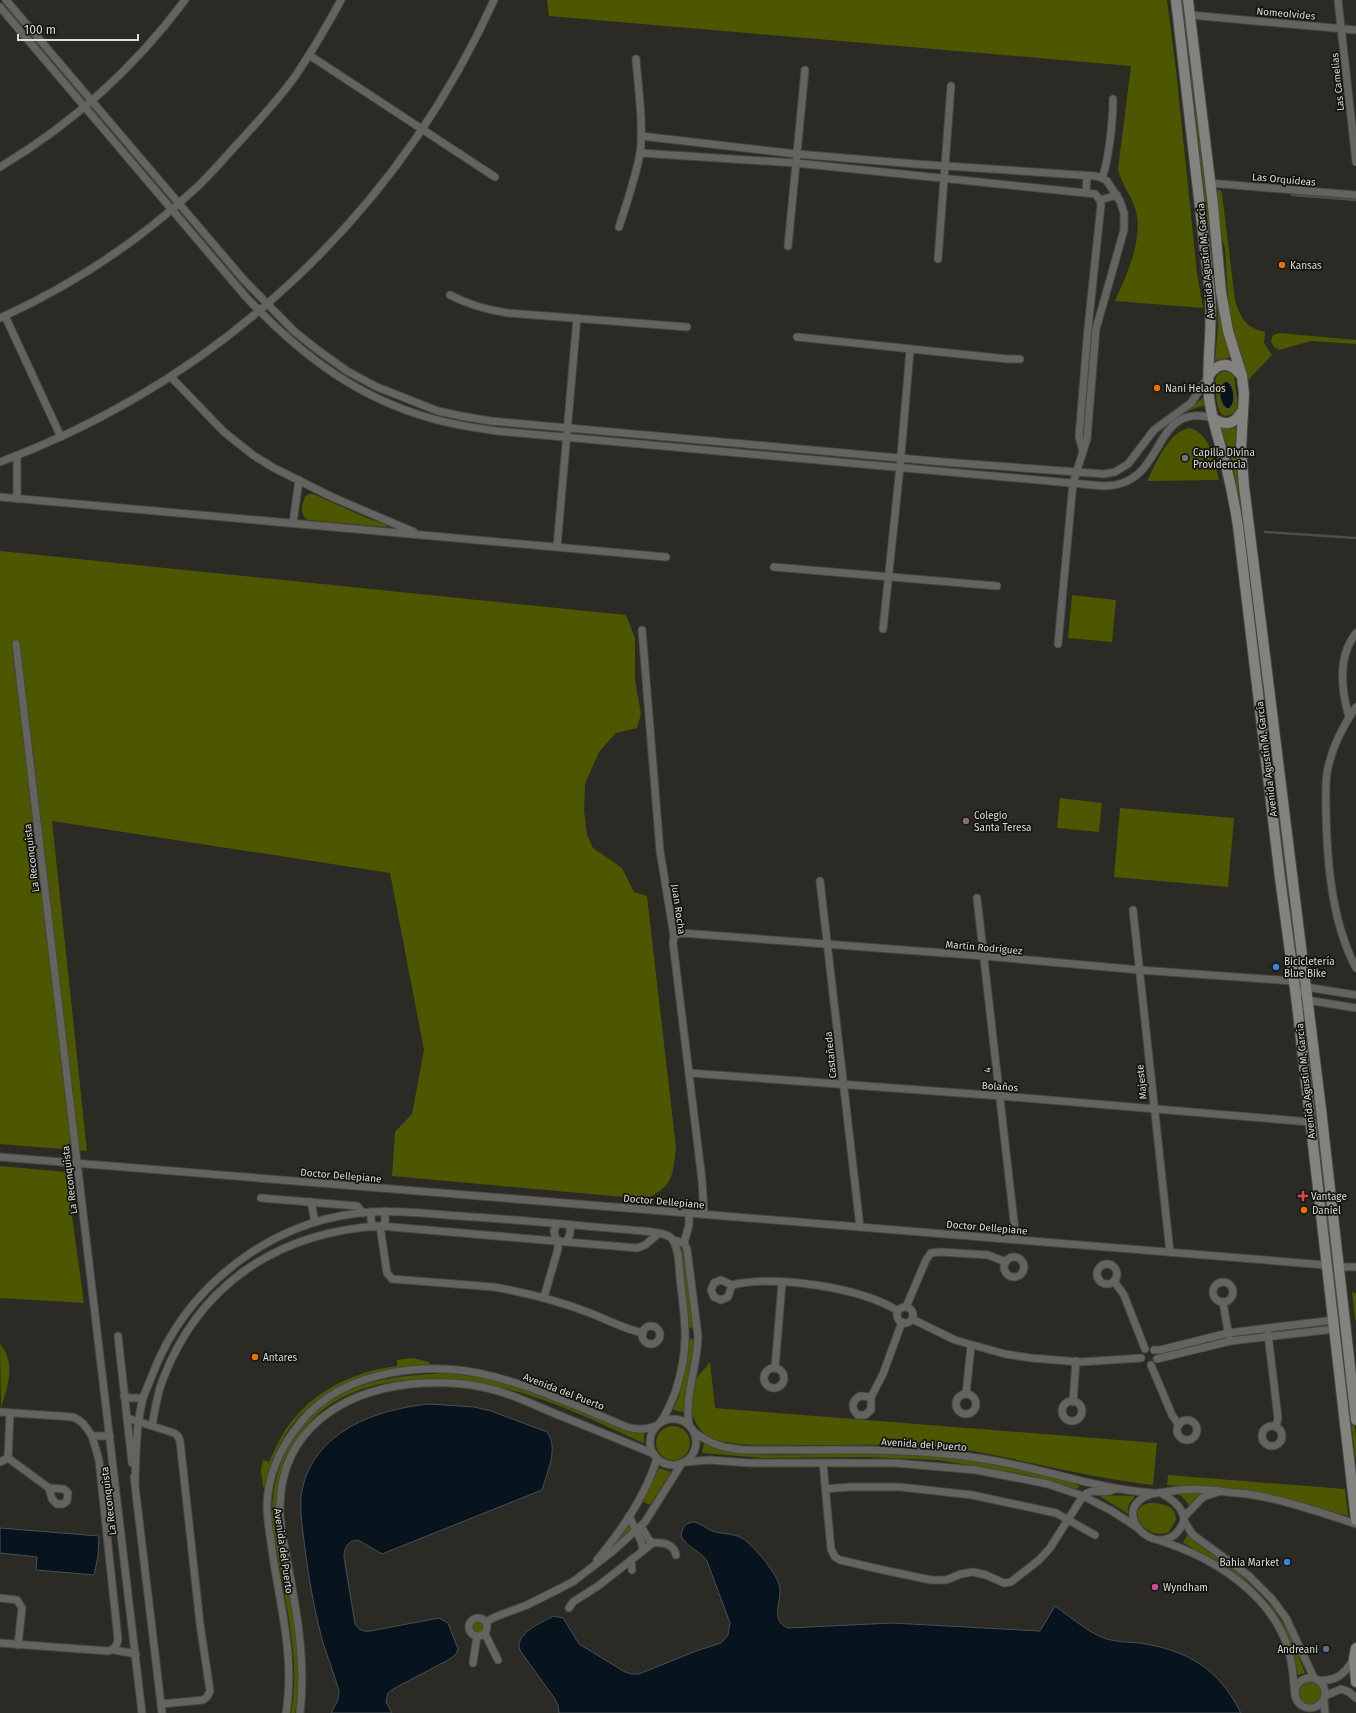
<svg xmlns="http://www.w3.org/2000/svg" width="1356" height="1713" font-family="'Fira Sans',sans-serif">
  <rect width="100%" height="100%" fill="#2b2a25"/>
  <!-- green -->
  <g fill="#4c5700">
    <path d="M 547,0 L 1167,0 L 1176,70 L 1197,273 L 1203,308 L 1115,301 C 1127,274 1143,240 1136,211 C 1132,196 1121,184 1118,169 L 1131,66 L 549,16 Z"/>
    <path d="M 1181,0 L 1185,0 L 1232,357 L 1215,361 L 1218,325 L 1217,302 Z"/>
    <path d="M 1217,190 L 1220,190 L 1222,194 L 1235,300 C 1241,319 1245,327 1265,332 L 1264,343 L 1272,355 L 1248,380 L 1229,315 L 1225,248 L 1220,233 L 1216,195 Z"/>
    <path d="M 1279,333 L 1356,340 L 1356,344 L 1311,341 L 1279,350 L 1274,347 L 1271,341 L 1273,335 Z"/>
    <path d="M 1223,371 L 1229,372 L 1234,376 L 1238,406 L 1235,412 C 1219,424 1217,405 1216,394 C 1216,389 1214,383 1216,378 C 1217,374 1220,373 1223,371 Z"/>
    <path d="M 1204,397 L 1204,406 L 1198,407 L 1186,412 L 1186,411 Z"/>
    <path d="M 1235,427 L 1237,429 L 1238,456 L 1302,972 L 1298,975 L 1242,514 L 1230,453 L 1221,430 L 1222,428 Z"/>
    <path d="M 1190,428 C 1211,434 1214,462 1219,480 L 1147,481 C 1156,464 1169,430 1190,428 Z"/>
    <path d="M 308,494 L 313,494 L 367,518 L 388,525 L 386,527 L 308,520 C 299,516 301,500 308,494 Z"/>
    <path d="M 0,551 L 626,615 L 635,638 L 635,680 L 641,714 L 637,728 L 616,733 L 599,752 L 585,784 L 584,810 L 587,835 L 593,848 L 622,868 L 634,892 L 647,896 L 676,1148 C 672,1177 674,1185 646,1199 L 392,1176 L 395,1132 L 412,1114 L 424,1050 L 390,873 L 52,821 L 87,1151 L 0,1144 Z"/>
    <path d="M 1072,595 L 1116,600 L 1112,642 L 1068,638 Z"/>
    <path d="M 1060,798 L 1102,803 L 1099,832 L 1057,828 Z"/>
    <path d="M 1120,808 L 1234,818 L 1228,887 L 1114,877 Z"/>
    <path d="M 1304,993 L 1356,1437 L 1356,1463 L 1300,996 Z"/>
    <path d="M 0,1166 L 66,1172 L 84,1303 L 0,1298 Z"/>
    <path d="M 680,1247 L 684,1254 L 693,1325 L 692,1329 L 689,1326 Z"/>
    <path d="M 1352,1292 L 1356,1293 L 1356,1320 L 1355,1320 Z"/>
    <path d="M 691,1338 L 694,1341 L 694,1344 L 684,1411 L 682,1412 L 673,1410 L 679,1396 L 688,1342 Z"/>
    <path d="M 0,1344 C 16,1362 8,1387 1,1407 Z"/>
    <path d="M 413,1358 L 429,1362 L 430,1365 C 419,1370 403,1366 391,1369 C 326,1383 278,1418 266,1487 L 263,1487 L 261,1470 L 263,1460 L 269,1462 C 274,1451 279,1440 286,1429 C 311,1392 353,1371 397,1366 L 397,1360 Z"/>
    <path d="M 710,1362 L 715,1408 L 1157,1443 L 1153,1485 C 1112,1480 1072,1472 1031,1463 C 1008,1458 984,1452 960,1449 C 908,1443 856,1445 803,1445 C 778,1445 733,1448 710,1437 C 691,1427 686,1400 695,1381 C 698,1375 706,1368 710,1362 Z"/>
    <path d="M 448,1373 L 486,1378 L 518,1387 L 644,1432 L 644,1442 L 643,1443 C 561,1405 483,1367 391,1382 C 361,1387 333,1398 312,1420 C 289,1444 276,1476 276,1510 C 276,1525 279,1541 282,1556 C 290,1606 306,1662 295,1713 L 291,1713 C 301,1661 286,1608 278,1557 C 276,1542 271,1525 272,1509 C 273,1481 281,1456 297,1433 C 332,1381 390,1376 448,1373 Z"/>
    <circle cx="673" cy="1443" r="17"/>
    <path d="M 704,1443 C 750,1463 816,1452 866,1453 C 926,1454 985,1460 1043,1475 C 1052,1477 1075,1481 1080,1487 L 1076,1489 L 1027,1475 L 938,1460 L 865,1457 L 763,1458 L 702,1453 Z"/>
    <path d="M 659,1468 L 671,1472 L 650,1505 L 643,1502 Z"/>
    <path d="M 1168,1475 L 1345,1489 L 1348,1516 L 1265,1494 L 1167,1485 Z"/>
    <path d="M 1188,1492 L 1205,1493 L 1195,1500 L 1189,1506 L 1187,1502 L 1179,1494 Z"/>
    <path d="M 1098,1495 L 1134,1496 L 1134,1498 C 1129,1503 1127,1506 1128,1514 Z"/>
    <path d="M 1149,1503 C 1162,1503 1176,1505 1176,1520 L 1169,1532 C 1148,1542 1122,1510 1149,1503 Z"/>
    <path d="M 629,1523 L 633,1528 L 610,1552 L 609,1548 Z"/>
    <path d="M 1187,1535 L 1190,1535 L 1197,1543 L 1242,1576 L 1273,1608 L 1290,1634 L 1305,1673 L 1298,1675 C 1288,1607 1240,1572 1183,1543 Z"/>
    <circle cx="479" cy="1627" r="5.5"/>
    <circle cx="1310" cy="1693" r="11"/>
  </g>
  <!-- water -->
  <g fill="#08141d" stroke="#485055">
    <path d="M 1226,381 C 1235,384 1237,405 1228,409 C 1218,404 1217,386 1226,381 Z"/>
    <path d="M 429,1404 L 474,1407 L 491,1411 L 547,1432 C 559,1447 547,1473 542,1490 L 382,1554 L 358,1540 C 348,1540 344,1548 344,1557 L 355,1624 C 359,1630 364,1632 370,1631 L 439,1618 L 448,1623 L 458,1649 L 456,1654 L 450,1659 L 395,1688 L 388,1693 L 386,1702 L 392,1713 L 331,1713 L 338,1700 L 339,1692 C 335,1675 328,1659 323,1643 C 314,1609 308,1575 304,1541 C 302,1524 299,1507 302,1490 C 314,1431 377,1409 429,1404 Z"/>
    <path d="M 695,1522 C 701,1524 706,1528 712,1531 C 721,1534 733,1533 742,1538 C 753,1545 775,1571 779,1584 C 784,1599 768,1620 788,1628 L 892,1623 L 1040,1631 L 1055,1606 C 1068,1615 1089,1633 1104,1638 C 1115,1642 1128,1642 1140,1643 C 1189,1651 1218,1668 1241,1713 L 559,1713 L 558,1705 L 555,1699 L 521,1652 C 511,1635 542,1622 554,1616 L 563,1618 L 565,1621 L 579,1644 L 625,1672 L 632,1674 L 639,1674 L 696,1651 L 721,1643 L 728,1635 L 730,1623 L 707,1561 C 700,1550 687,1548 681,1536 C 682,1527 686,1522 695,1522 Z"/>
    <path d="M 0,1528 L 99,1536 L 98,1556 L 94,1575 L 36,1570 L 37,1557 L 0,1553 Z"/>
  </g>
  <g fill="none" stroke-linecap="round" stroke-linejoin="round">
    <!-- stream -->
    <g stroke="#485055" stroke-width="2.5">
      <path d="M 1292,195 L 1356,200"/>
      <path d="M 1265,532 L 1356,538"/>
    </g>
    <defs>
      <g id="minor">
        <path d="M 6,0 L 244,280 L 294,331 L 315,348 L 347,371 L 377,387 L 438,411 L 461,416 L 491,421 L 943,462 L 1104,474 L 1115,472 L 1128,464 L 1154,430 L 1191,403 L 1208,377"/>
        <path d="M 1338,0 L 1356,162"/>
        <path d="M 0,7 L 246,297 C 295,349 347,391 417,414 C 443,423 470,427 497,431 L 1103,486 C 1116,486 1128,483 1138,474 C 1164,451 1164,405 1213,418"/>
        <path d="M 1190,15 L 1356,30"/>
        <path d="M 309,55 L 495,177"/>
        <path d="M 641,136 L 797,154 L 916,164 L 1095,176 L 1102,178 L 1107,181 L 1120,201 L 1124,213 L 1124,230 L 1096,329 L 1087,439 L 1073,483 L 1058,644"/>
        <path d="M 640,153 L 796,163 L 1095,194 L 1100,200 L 1101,205 L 1088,328 L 1079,437 L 1083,451"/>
        <path d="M 0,167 C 72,124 135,67 185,0"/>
        <path d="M 1102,178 C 1109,160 1113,119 1113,99"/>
        <path d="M 1209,183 L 1356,195"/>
        <path d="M 1086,192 L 1087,176"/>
        <path d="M 1100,200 L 1117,195"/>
        <path d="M 619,227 C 627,203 635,179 640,154 C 644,127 638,86 636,59"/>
        <path d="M 788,246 L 805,70"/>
        <path d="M 938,259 L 951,86"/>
        <path d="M 450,295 C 469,305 487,310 508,313 L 687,327"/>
        <path d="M 5,316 L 61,437"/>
        <path d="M 0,318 C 71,286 139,241 196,188 C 212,173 226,156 241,140 C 260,119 280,98 296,75 C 312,51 327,26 341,0"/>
        <path d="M 797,337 L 1007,359 L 1020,359"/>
        <path d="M 171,377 L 224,432 L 253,455 L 274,468 L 332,497 L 414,532"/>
        <path d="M 17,456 L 17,499"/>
        <path d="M 0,462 C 220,380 397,214 494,0"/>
        <path d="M 0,497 L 666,557"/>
        <path d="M 293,523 L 299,480"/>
        <path d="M 557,547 L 577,318"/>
        <path d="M 774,567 L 997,586"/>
        <path d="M 883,629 L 900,467 L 910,350"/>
        <path d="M 642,630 L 660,851 L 674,936 L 673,943 L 702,1180 L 704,1214"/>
        <path d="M 16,644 L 142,1713"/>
        <path d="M 1356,707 C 1342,727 1331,749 1327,773 C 1325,786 1326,800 1326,813 C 1327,863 1332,923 1356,968"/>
        <path d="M 1349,717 C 1341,689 1337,657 1356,633"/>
        <path d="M 820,881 L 860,1227"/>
        <path d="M 977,898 L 1016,1239"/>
        <path d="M 1133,910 L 1170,1252"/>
        <path d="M 674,936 L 681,933 L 984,956 L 1140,970 L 1293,981 L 1304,974"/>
        <path d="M 1296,996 L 1306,987 L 1356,995"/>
        <path d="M 1307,1000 L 1356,1008"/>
        <path d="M 689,1073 L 1001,1096 L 1310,1122"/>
        <path d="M 0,1157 L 1326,1265"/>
        <path d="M 261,1198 L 357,1206 L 363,1213"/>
        <path d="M 311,1202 L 315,1222"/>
        <path d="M 385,1211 L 385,1226"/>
        <path d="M 371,1212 L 371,1221 L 374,1227"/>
        <path d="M 380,1226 L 387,1273 L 392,1279 L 494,1287 C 528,1293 559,1301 590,1313 C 608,1320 624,1329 643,1333"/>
        <path d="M 556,1240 L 554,1231 L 557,1224"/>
        <path d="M 673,1240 L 684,1243 L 687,1249 L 698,1336 C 698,1365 684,1395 689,1425"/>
        <path d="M 567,1241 L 570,1234 L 570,1225"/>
        <path d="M 684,1243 L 689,1225 L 689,1213"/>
        <circle cx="1014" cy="1267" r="10"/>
        <circle cx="1107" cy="1274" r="10"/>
        <path d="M 1339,1267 L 1356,1267"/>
        <path d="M 721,1280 L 732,1285 L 728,1297 L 721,1300 L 714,1297 L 711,1290 L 714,1283 Z"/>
        <path d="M 1114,1281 L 1124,1295 L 1145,1349"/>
        <circle cx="1223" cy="1292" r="10"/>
        <path d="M 732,1285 C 775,1275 860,1287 898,1311"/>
        <path d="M 544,1297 L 558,1249 L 558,1240"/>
        <path d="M 1223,1302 L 1229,1337"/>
        <path d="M 906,1307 L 926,1260 L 931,1253 L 941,1252 L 988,1255 L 1006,1262"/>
        <circle cx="905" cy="1315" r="8"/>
        <path d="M 912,1319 L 955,1340 L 1005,1354 L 1031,1358 L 1080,1362 L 1141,1358"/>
        <circle cx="651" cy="1335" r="9"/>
        <path d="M 1268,1334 L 1278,1418 L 1276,1427"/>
        <path d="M 118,1336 L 132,1463"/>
        <path d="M 1154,1350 L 1160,1350 L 1228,1333 L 1334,1320"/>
        <path d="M 1157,1359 L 1231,1341 L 1335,1329"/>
        <path d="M 1151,1365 L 1172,1415 L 1179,1425"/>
        <path d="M 775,1368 L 782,1283"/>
        <circle cx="774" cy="1378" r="10"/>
        <path d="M 966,1394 L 971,1346"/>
        <circle cx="966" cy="1404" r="10"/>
        <path d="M 124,1396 L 131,1398 L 143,1398"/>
        <path d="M 860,1396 L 871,1397 L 871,1410 L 865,1415 L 858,1415 C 851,1409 851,1401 860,1396 Z"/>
        <path d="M 871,1397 L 883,1374 L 902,1322"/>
        <circle cx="1072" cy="1411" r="10"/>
        <path d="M 1073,1402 L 1076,1361"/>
        <path d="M 0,1412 L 73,1417 C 83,1421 86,1427 92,1436 L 110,1436"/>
        <path d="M 127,1418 L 174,1433 L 178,1436 L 180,1441 L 200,1624 L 210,1691 L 207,1697 L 203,1700 L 161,1704"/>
        <circle cx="673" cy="1442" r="23"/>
        <circle cx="1187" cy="1430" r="10"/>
        <path d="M 152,1426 C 155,1410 157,1394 163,1379 C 200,1283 279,1232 380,1226 L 637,1248 L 645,1245 L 658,1234"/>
        <circle cx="1272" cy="1436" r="10"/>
        <path d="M 694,1432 C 712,1445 723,1448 745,1450 C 822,1451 901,1446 978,1458 C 1037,1466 1094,1489 1153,1493"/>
        <path d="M 8,1458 L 10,1413"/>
        <path d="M 0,1462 L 8,1458 L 49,1488 L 52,1499 L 57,1504 L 63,1504 L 67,1501 L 68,1493 L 64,1489 L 49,1488"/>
        <path d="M 685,1462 L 710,1460 L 750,1463 L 895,1463 L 976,1470 L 1048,1484 L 1083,1496 L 1112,1511 L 1138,1528"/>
        <path d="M 823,1463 L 831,1549 L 835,1557 L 840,1560 L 883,1570 L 931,1580 L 946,1580 L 961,1574 L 973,1572 L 986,1575 L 1004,1583 L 1011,1582 L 1039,1560 L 1050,1548 L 1083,1496 C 1094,1486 1101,1496 1115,1489"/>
        <path d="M 134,1477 L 162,1713"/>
        <path d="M 135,1482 C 136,1454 136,1425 143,1398 C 146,1390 150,1381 153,1373 C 188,1283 275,1218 371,1212 C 401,1210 430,1214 459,1216 C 521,1220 582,1226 644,1231 C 651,1232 668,1233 672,1239 C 679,1248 679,1266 680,1278 C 685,1321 690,1346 676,1390 C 672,1401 667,1413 660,1423"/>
        <path d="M 826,1489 L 849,1487 L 900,1487 L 972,1495 L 1056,1513 L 1095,1535"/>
        <path d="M 1161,1493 C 1171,1499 1184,1507 1184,1521 C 1166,1565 1114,1521 1140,1500 C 1149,1492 1161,1493 1172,1491 C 1188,1488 1204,1489 1220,1491 C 1231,1493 1243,1493 1254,1495 C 1288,1501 1322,1513 1356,1524"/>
        <path d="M 629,1516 L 641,1541 L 643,1550"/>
        <path d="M 1184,1517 L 1203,1497 L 1218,1492"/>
        <path d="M 1184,1521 L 1193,1535 L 1248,1575 L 1272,1599 L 1286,1618 L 1314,1678"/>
        <path d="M 641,1526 L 649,1540 L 653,1543"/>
        <path d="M 1161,1541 C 1214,1558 1270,1593 1288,1648 C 1293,1663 1293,1679 1295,1694"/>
        <path d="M 597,1560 C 622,1530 646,1496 657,1458"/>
        <path d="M 631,1560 L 632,1570"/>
        <path d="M 0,1598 L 17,1600 L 22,1608 L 18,1645"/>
        <path d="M 569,1608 L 573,1602 L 598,1586 L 653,1543 C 663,1542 674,1544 676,1555"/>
        <circle cx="478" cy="1627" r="9"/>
        <path d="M 486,1622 L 495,1617 L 527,1605 L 559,1589 L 574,1581 L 613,1551 L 645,1522 L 682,1463"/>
        <path d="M 485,1634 L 498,1660"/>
        <path d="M 0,1643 L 108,1651 C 115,1649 117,1646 118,1639 L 99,1460 L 92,1436"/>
        <path d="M 114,1650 L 136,1654"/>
        <path d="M 473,1663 L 477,1636"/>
        <circle cx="1310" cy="1693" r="15"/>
        <path d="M 1318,1680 C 1337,1682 1345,1673 1354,1659"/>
        <path d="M 1325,1696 L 1341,1689 L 1349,1692 L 1356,1698"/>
        <path d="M 1324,1700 L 1325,1713"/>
        <path d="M 286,1713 C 295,1661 281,1608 273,1557 C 271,1540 267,1522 267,1505 C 268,1473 281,1446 301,1422 C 345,1368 432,1360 495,1377 C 540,1389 584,1409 627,1427 C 637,1430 646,1430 656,1426"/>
        <path d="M 300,1713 C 307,1652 293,1593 282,1533 C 281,1523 279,1513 280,1503 C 283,1429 342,1392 410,1384 C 434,1382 459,1382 482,1387 C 508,1392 532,1404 556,1414 C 588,1427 621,1440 654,1454"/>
      </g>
      <g id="secondary">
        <path d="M 1176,0 L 1210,294 C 1213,329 1206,363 1209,398 C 1212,421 1220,443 1226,466 C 1231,486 1235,506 1238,526 L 1280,878 L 1296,996 L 1356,1520"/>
        <path d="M 1188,0 L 1213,205 L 1221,292 L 1228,331 L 1242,376 L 1244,394 L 1241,449 L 1244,486 L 1321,1109 L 1356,1420"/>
        <path d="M 1209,375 C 1219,362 1229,361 1241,375"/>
        <path d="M 1213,418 C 1226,427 1235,424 1243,410"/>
        <path d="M 1356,1648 L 1354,1659 L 1356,1682"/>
      </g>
    </defs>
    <!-- minor casing -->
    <use href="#minor" stroke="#474642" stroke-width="9"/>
    <!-- secondary casing -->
    <use href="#secondary" stroke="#474642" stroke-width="12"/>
    <!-- minor -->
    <use href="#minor" stroke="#636360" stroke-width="7"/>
    <!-- secondary -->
    <use href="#secondary" stroke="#84827e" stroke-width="10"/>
  </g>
  <!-- markers -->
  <g fill="#e8710a" stroke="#131310" stroke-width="1.5">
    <circle cx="1282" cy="265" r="4"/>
    <circle cx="1157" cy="388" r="4"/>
    <circle cx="1304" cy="1210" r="4"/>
    <circle cx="255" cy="1357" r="4"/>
  </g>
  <circle fill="#6b7280" stroke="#131310" stroke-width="1.5" cx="1185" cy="458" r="4"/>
  <circle fill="#8d6e63" stroke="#131310" stroke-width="1.5" cx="966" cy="821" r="4"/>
  <g fill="#3f7fe0" stroke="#131310" stroke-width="1.5">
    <circle cx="1276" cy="967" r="4"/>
    <circle cx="1287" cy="1562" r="4"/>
  </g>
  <path fill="#e0444e" stroke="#131310" stroke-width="1.5" d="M1301 1190h4v4h4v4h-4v4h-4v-4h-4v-4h4z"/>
  <circle fill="#d1479c" stroke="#131310" stroke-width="1.5" cx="1155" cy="1587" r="4"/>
  <circle fill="#5c6f8a" stroke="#131310" stroke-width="1.5" cx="1326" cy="1649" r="4"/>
  <g text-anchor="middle" stroke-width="3.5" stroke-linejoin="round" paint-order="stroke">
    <!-- street labels -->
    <g font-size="10" fill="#dcdcd9" stroke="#131310">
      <text transform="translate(1286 13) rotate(5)" y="4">Nomeolvides</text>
      <text transform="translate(1337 82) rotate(-96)" y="4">Las Camelias</text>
      <text transform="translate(1284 179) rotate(5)" y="4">Las Orquídeas</text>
      <text transform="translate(1205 261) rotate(-95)" y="4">Avenida Agustín M. García</text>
      <text transform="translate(1266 759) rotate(-97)" y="4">Avenida Agustín M. García</text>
      <text transform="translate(31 858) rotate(-97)" y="4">La Reconquista</text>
      <text transform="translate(679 909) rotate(82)" y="4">Juan Rocha</text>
      <text transform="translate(984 947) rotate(5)" y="4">Martín Rodríguez</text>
      <text transform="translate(830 1055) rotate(-96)" y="4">Castañeda</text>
      <text transform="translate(987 1070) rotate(-97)" y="4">4</text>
      <text transform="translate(1305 1081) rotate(-96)" y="4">Avenida Agustín M. García</text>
      <text transform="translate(1141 1082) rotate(-96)" y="4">Majeste</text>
      <text transform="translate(1000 1086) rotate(4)" y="4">Bolaños</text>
      <text transform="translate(341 1175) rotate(5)" y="4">Doctor Dellepiane</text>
      <text transform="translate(69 1180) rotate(-97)" y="4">La Reconquista</text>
      <text transform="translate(664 1201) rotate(5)" y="4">Doctor Dellepiane</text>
      <text transform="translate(987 1227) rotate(5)" y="4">Doctor Dellepiane</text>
      <text transform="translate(564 1391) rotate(21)" y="4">Avenida del Puerto</text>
      <text transform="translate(924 1444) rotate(4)" y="4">Avenida del Puerto</text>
      <text transform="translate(108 1501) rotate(-97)" y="4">La Reconquista</text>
      <text transform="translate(284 1551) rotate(82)" y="4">Avenida del Puerto</text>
    </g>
    <!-- poi labels -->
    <g font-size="10" fill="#dcdcd9" stroke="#131310" text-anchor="start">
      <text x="1290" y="269">Kansas</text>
      <text x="1165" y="392">Nani Helados</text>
      <text x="1193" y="456">Capilla Divina<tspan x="1193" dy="12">Providencia</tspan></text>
      <text x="974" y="819">Colegio<tspan x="974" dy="12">Santa Teresa</tspan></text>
      <text x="1284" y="965">Bicicletería<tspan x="1284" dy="12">Blue Bike</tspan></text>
      <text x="1311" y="1200">Vantage</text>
      <text x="1312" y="1214">Daniel</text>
      <text x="263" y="1361">Antares</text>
      <text x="1279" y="1566" text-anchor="end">Bahia Market</text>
      <text x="1163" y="1591">Wyndham</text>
      <text x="1318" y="1653" text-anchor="end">Andreani</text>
    </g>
  </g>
  <!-- scale -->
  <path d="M18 34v6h120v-6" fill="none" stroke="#dcdcd9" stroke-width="2"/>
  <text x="24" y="34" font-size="12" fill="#dcdcd9" stroke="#131310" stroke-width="3" paint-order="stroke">100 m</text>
</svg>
